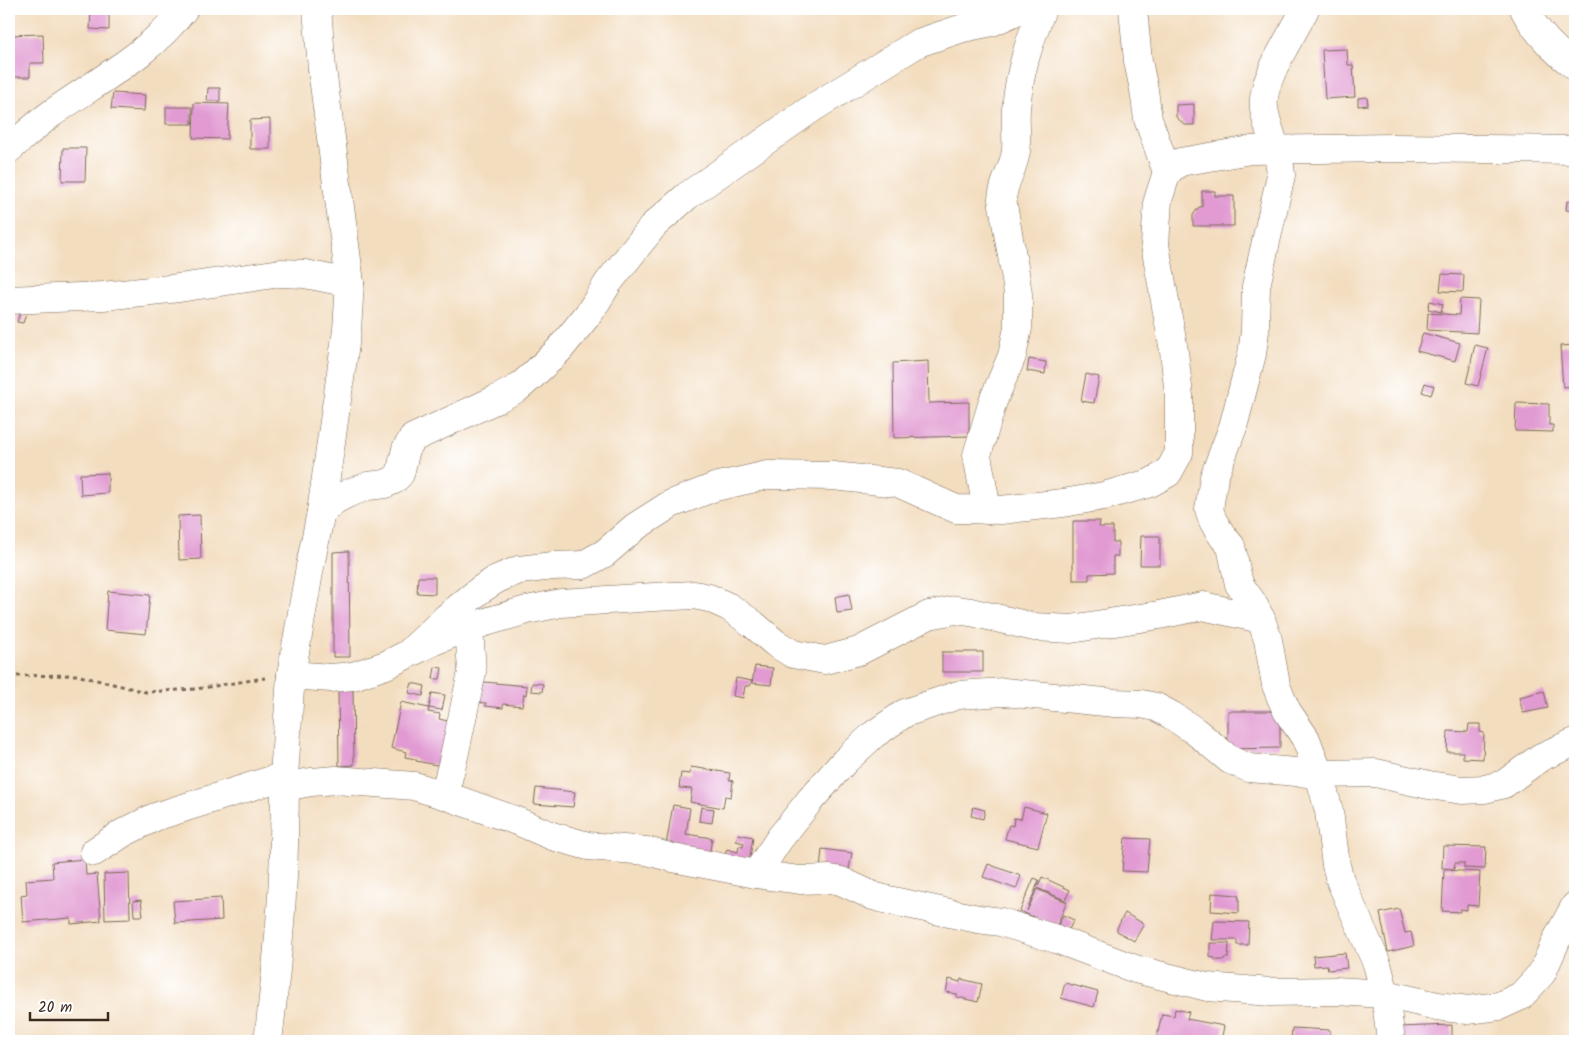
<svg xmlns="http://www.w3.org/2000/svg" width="1584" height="1050" font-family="Kalam,sans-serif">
  <rect width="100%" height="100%" fill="#fff"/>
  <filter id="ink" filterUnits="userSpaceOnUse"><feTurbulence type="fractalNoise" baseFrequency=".02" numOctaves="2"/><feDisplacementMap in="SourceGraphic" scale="10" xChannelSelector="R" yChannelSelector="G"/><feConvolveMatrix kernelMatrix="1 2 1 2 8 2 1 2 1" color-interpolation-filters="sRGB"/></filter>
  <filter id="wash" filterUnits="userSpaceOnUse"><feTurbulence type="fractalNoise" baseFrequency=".0096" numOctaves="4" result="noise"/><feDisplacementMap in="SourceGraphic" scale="20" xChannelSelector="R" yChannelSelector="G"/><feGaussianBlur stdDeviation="1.12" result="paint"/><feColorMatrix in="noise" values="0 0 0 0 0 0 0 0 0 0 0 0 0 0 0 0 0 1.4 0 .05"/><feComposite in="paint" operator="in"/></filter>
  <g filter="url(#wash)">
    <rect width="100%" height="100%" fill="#f3ddbf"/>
    <g id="blocks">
      <!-- building -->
      <g fill="#e19ad2">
        <path d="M 91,9 L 109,9 L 109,30 L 90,29 Z"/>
        <path d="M 43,34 L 44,63 L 30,63 L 30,77 L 9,77 L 9,35 Z"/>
        <path d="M 1347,49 L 1348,65 L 1353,65 L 1355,97 L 1325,99 L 1322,50 Z"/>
        <path d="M 208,88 L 220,88 L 220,101 L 207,101 Z"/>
        <path d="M 113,93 L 145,95 L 144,111 L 111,109 Z"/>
        <path d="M 1367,97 L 1368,105 L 1358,106 L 1358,98 Z"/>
        <path d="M 194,103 L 229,104 L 227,139 L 193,138 Z"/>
        <path d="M 1194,104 L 1194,125 L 1185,125 L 1176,117 L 1176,105 Z"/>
        <rect x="166" y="107" width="26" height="17"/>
        <path d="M 270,119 L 270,149 L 250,149 L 250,120 Z"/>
        <path d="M 63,148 L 86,148 L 85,181 L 62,181 Z"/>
        <path d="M 1202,191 L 1215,191 L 1215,196 L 1234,196 L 1234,226 L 1193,226 L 1193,215 L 1199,207 L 1202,207 Z"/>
        <path d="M 1567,201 L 1574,202 L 1573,211 L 1566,210 Z"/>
        <path d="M 1442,274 L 1464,275 L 1463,292 L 1440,291 Z"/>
        <path d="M 1460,299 L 1479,300 L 1477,333 L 1427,330 L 1428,313 L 1459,315 Z"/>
        <path d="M 1430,301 L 1443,304 L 1441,312 L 1428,309 Z"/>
        <path d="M 20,312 L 26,313 L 23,323 L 17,322 Z"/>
        <path d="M 1423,333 L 1460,343 L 1455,361 L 1417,351 Z"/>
        <path d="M 1475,345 L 1488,348 L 1478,386 L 1466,383 Z"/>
        <path d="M 1575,345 L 1575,386 L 1563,387 L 1560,346 Z"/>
        <path d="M 1029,359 L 1046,362 L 1045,374 L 1027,371 Z"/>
        <path d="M 928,361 L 929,403 L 969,402 L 969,436 L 894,438 L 893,363 Z"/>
        <path d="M 1086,374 L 1099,377 L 1094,403 L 1081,401 Z"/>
        <path d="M 1425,383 L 1434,386 L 1431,395 L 1422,392 Z"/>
        <path d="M 1516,403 L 1549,404 L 1549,425 L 1553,425 L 1553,432 L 1515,431 Z"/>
        <path d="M 108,473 L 108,493 L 81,495 L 80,474 Z"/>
        <path d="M 200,515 L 201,559 L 179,560 L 178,516 Z"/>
        <path d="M 1073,521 L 1100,521 L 1099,527 L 1113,527 L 1113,542 L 1118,542 L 1118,556 L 1113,556 L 1113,573 L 1089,574 L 1089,580 L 1073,580 Z"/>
        <path d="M 1141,536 L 1160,536 L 1160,565 L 1140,565 Z"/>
        <path d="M 349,551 L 350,657 L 333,657 L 333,552 Z"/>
        <path d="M 418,577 L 435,577 L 435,594 L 417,593 Z"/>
        <path d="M 108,591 L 150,595 L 146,634 L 105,630 Z"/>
        <path d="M 849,594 L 852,611 L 837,613 L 835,597 Z"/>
        <rect x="942" y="652" width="41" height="20"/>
        <path d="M 755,666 L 773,668 L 771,685 L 752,683 Z"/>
        <path d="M 435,667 L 442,668 L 440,679 L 433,679 Z"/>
        <path d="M 736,678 L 752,681 L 750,686 L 745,686 L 743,698 L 733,696 Z"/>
        <path d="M 474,681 L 527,686 L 526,695 L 524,694 L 522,706 L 503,704 L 503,708 L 485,706 L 486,703 L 472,702 Z"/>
        <path d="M 412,683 L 425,686 L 423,696 L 409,693 Z"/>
        <path d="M 532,683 L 543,684 L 542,692 L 531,691 Z"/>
        <path d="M 338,690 L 353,690 L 354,765 L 339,766 Z"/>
        <path d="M 1544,691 L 1548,708 L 1523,713 L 1519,697 Z"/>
        <path d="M 432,693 L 445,695 L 442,710 L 429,708 Z"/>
        <path d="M 401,702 L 429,708 L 428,712 L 440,714 L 439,719 L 452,722 L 442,766 L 416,761 L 416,759 L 405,757 L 406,752 L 391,748 Z"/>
        <path d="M 1228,711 L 1280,711 L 1280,748 L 1228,749 Z"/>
        <path d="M 1469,724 L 1480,724 L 1480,732 L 1484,733 L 1483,759 L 1463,758 L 1463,752 L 1447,752 L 1448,731 L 1468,732 Z"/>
        <path d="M 691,767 L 730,773 L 729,780 L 733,781 L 731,797 L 725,796 L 723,808 L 690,802 L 692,789 L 679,788 L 681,773 L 690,774 Z"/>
        <path d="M 536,788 L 575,792 L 573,807 L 534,804 Z"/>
        <path d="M 673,805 L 690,808 L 686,834 L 712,838 L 709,857 L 665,851 Z"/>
        <path d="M 701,807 L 714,809 L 712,823 L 699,821 Z"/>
        <path d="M 973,807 L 985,810 L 983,819 L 971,816 Z"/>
        <path d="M 1024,807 L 1047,813 L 1038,847 L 1005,839 L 1009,825 L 1013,826 L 1014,818 L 1021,819 Z"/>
        <path d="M 738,834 L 753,837 L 749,864 L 724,859 L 727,849 L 738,852 L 739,846 L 743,847 L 744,843 L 736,841 Z"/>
        <path d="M 1125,838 L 1150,839 L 1147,872 L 1122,871 Z"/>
        <path d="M 1443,846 L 1486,847 L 1485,869 L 1464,868 L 1464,863 L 1455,863 L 1454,869 L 1442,868 Z"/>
        <path d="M 822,849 L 852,853 L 848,874 L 820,870 Z"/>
        <path d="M 85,859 L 86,875 L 97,874 L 101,921 L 71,924 L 71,918 L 23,922 L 21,895 L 27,894 L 26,880 L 53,878 L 52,862 Z"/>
        <path d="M 988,864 L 1021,876 L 1016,889 L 983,877 Z"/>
        <path d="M 1444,870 L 1480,872 L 1478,906 L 1467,905 L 1467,910 L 1460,909 L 1460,912 L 1442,911 Z"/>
        <path d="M 129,873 L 130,919 L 105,920 L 104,874 Z"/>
        <path d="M 1042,877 L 1070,890 L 1065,900 L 1037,888 Z"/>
        <path d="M 1034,878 L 1039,880 L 1027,911 L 1037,889 L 1067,902 L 1056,927 L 1020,911 Z"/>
        <path d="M 1212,893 L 1238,895 L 1238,897 L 1239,897 L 1239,913 L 1211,911 Z"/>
        <path d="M 221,898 L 222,920 L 175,923 L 173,901 Z"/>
        <path d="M 141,900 L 143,916 L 134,916 L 133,901 Z"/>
        <path d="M 1399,909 L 1405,933 L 1411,932 L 1414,946 L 1388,952 L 1380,913 Z"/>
        <path d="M 1125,913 L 1144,924 L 1134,941 L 1117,931 L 1117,928 Z"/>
        <path d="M 1063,915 L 1074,920 L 1067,933 L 1056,930 Z"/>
        <path d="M 1214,921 L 1249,922 L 1248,945 L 1237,945 L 1237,940 L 1212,940 Z"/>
        <path d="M 1210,943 L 1229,943 L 1228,958 L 1224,958 L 1224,960 L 1215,960 L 1215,958 L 1210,957 Z"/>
        <path d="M 1345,953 L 1347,968 L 1328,970 L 1327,965 L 1314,966 L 1313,956 Z"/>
        <path d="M 949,979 L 960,982 L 961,979 L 982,984 L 978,1002 L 957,997 L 957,994 L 946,992 Z"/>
        <path d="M 1065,983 L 1098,992 L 1094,1007 L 1061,998 Z"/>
        <path d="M 1175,1009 L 1189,1012 L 1187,1019 L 1224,1026 L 1221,1041 L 1156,1041 L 1162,1014 L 1174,1016 Z"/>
        <path d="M 1452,1025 L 1452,1041 L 1399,1041 L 1399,1027 Z"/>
        <path d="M 1292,1028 L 1330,1030 L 1329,1041 L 1291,1041 Z"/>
      </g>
    </g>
  </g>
  <g filter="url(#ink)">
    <use href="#blocks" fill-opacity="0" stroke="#7b6956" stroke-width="1"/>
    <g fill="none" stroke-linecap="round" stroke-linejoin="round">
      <defs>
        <g id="minor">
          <path d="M 1133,9 L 1138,61 L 1144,90 L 1148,119 L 1167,172"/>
          <path d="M 1305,9 C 1293,35 1260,80 1264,108 C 1267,131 1280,151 1281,175 L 1256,286 L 1255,331 L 1252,354 L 1233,427 L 1214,477 L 1209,509 L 1213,521 L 1223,537 L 1231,546 L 1239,584 L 1252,602 L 1261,619 L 1268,640 L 1276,685 L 1281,698 L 1287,711 L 1306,739 L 1319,774 L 1329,811 L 1336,865 L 1340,880 L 1377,964 L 1385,994 L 1391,1041"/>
          <path d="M 1524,9 C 1536,31 1554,51 1575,66"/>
          <path d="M 9,149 C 23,137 36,125 51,114 C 97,81 149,55 184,9"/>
          <path d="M 9,300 L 103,296 L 179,288 L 281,273 L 305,274 L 350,283"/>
          <path d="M 987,510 L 977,455 L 993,401 L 1012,356 L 1018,328 L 1018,294 L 1015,273 L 1002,199 C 1003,182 1014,168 1016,151 C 1017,137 1015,123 1016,109 C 1019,73 1029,42 1042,9"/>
          <path d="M 321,512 L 335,500 L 349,493 L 368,486 L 385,484 L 394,480 L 400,474 L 406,449 L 413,438 L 497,399 L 518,388 L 533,375 L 559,350 L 590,312 L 608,283 L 654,225 L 687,196 L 814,107 L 918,43 L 963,28 L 992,22 L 1021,9"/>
          <path d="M 409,653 L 447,617 L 480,590 L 497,579 L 519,570 L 553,566 L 583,565 L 605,553 L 635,527 L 671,504 L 715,487 L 768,475 L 833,476 L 898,483 L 956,509 L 1001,510 L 1063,503 L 1104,496 L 1150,483 L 1168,473 L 1179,453 L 1179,396 L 1174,351 L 1155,245 L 1158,200 L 1167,172 L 1180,162 L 1251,150 L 1394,148 L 1575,150"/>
          <path d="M 291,675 L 331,678 L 353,676 L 386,665 L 434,641 L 469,627 L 527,610 L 561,603 L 654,597 L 694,595 L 709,598 L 729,607 L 753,624 L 775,643 L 793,654 L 825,660 L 859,651 L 929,615 L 955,610 L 971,612 L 1034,627 L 1071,629 L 1159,615 L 1203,606 L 1261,619"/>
          <path d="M 285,790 L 295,785 L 311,782 L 336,780 L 414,786 L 444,795 L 517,821 L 552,836 L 588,846 L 647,851 L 673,858 L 756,874 L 800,880 L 830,879 L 841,881 L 873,896 L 888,900 L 978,919 L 1001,922 L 1056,939 L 1135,969 L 1207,987 L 1271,992 L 1336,991 L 1385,994 L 1437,1006 L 1468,1010 L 1499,1006 L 1521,996 L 1542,973 L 1556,941 L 1575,906"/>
          <path d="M 444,795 L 453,761 L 472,672 L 469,627"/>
          <path d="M 94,852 L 123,833 L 155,817 L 284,776"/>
          <path d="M 756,874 L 780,838 L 811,799 L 844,762 L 873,735 L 905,713 L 958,695 L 1004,692 L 1115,703 L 1141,704 L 1156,707 L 1171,715 L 1195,731 L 1230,760 L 1249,768 L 1319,774 L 1376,773 L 1429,785 L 1462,790 L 1485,789 L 1504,784 L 1541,757 L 1575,742"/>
          <path d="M 268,1041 C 276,976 283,910 284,844 C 284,821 286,798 284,776 L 291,675 L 311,561 L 321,512 L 347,330 L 350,283 L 322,69 L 317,9"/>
        </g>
      </defs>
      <!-- minor casing -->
      <use href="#minor" stroke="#7b6956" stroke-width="29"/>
      <!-- path -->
      <path stroke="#7b6956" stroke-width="3" stroke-dasharray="4 4" stroke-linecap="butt" d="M 9,676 L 76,675 L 146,692 L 196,689 L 265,678"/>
      <!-- minor -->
      <use href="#minor" stroke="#fff" stroke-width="28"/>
    </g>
  </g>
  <!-- margin -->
  <rect width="1584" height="1050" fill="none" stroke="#fff" stroke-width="30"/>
  <!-- scale -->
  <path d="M30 1012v8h78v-8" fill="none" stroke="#3b2a1e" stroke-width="2.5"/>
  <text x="38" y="1012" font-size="15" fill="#3b2a1e" stroke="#ffffff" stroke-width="4" paint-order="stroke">20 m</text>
</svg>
